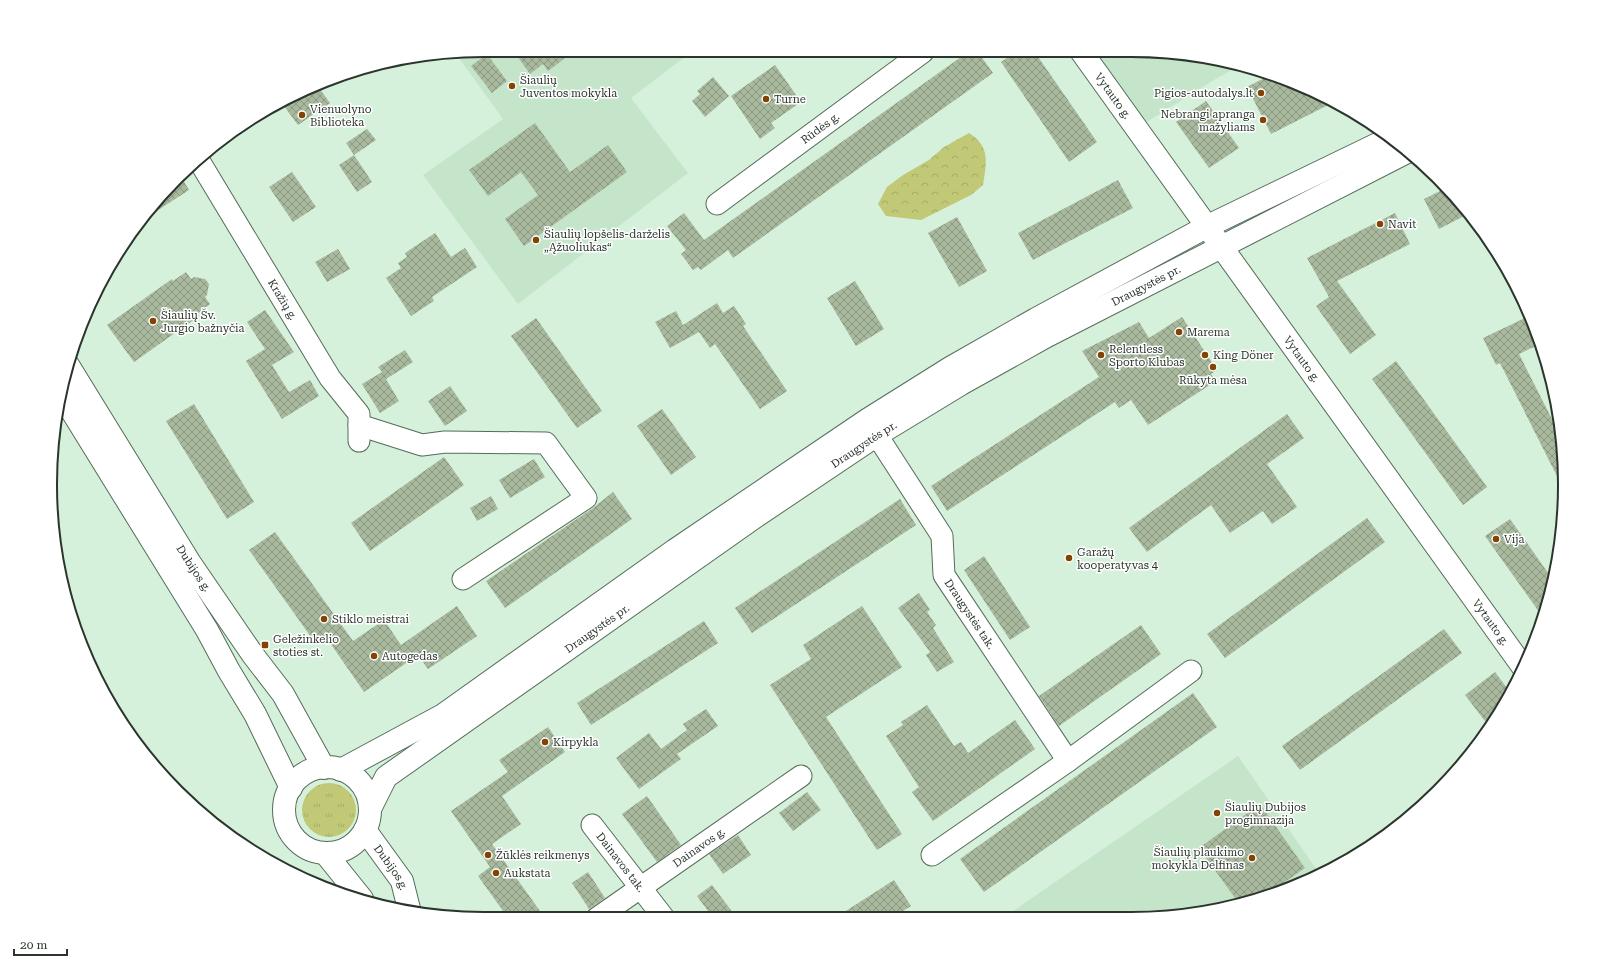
<svg xmlns="http://www.w3.org/2000/svg" width="1615" height="969" font-family="'Roboto Serif',serif">
  <defs>
    <pattern id="grass-tufts" width="24" height="20" patternUnits="userSpaceOnUse"><rect width="24" height="20" fill="#c1c977"/><path d="M3 7l-1-3M5 7V3M7 7l1-3M15 17l-1-3M17 17v-4M19 17l1-3" fill="none" stroke="#a6ad67"/></pattern>
    <pattern id="forest-crowns" width="20" height="18" patternUnits="userSpaceOnUse"><rect width="20" height="18" fill="#c1c977"/><path d="M2 6a3 3 0 1 1 6 0M12 15a3 3 0 1 1 6 0" fill="none" stroke="#a6ad67"/></pattern>
    <pattern id="building-cross-hatch" width="8" height="8" patternUnits="userSpaceOnUse"><rect width="8" height="8" fill="#a9b99e"/><path d="M0 0l8 8M0 8l8-8" fill="none" stroke="#8a9781"/></pattern>
  </defs>
  <rect width="100%" height="100%" fill="#d6f1db"/>
  <!-- built -->
  <g fill="#c5e5cb">
    <path d="M 1091,51 L 1159,51 L 1238,67 L 1217,78 L 1142,125 Z"/>
    <path d="M 690,53 L 631,98 L 688,173 L 518,304 L 423,175 L 503,119 L 456,54 Z"/>
    <path d="M 1238,756 L 1319,873 L 1243,904 L 1159,918 L 1003,918 Z"/>
  </g>
  <!-- grass -->
  <circle fill="url(#grass-tufts)" cx="329" cy="810" r="27"/>
  <!-- forest -->
  <path fill="url(#forest-crowns)" d="M 969,133 C 990,146 987,162 983,185 L 971,195 L 921,220 L 886,216 L 878,204 L 887,187 L 903,175 L 929,160 L 944,147 Z"/>
  <!-- building -->
  <g fill="url(#building-cross-hatch)">
    <path d="M 1034,51 L 1097,142 L 1069,162 L 1001,62 L 1016,52 Z"/>
    <path d="M 968,52 L 978,52 L 993,73 L 733,258 L 728,250 L 701,270 L 698,267 L 693,270 L 681,254 L 686,250 L 667,226 L 684,213 L 704,240 Z"/>
    <path d="M 515,53 L 572,53 L 548,71 L 543,64 L 530,74 Z"/>
    <path d="M 487,54 L 507,81 L 492,93 L 471,66 Z"/>
    <path d="M 775,65 L 801,102 L 771,123 L 775,128 L 760,139 L 731,96 Z"/>
    <path d="M 1272,74 L 1331,103 L 1332,103 L 1271,134 L 1247,87 Z"/>
    <path d="M 713,77 L 729,96 L 705,117 L 692,101 L 700,94 L 697,91 Z"/>
    <path d="M 317,85 L 330,103 L 298,125 L 281,102 L 292,95 Z"/>
    <path d="M 1206,101 L 1239,148 L 1209,168 L 1176,122 Z"/>
    <path d="M 535,123 L 570,172 L 608,145 L 627,172 L 524,246 L 505,219 L 538,195 L 521,172 L 488,196 L 469,170 Z"/>
    <path d="M 367,129 L 376,140 L 354,155 L 346,143 Z"/>
    <path d="M 354,155 L 372,182 L 357,192 L 339,165 Z"/>
    <path d="M 292,172 L 316,207 L 293,222 L 269,187 Z"/>
    <path d="M 180,175 L 189,190 L 149,216 L 147,214 Z"/>
    <path d="M 1118,180 L 1133,208 L 1033,260 L 1018,233 Z"/>
    <path d="M 1446,188 L 1468,214 L 1439,229 L 1424,199 Z"/>
    <path d="M 1395,213 L 1410,244 L 1337,281 L 1376,335 L 1350,354 L 1316,306 L 1329,297 L 1307,258 Z"/>
    <path d="M 957,217 L 987,271 L 959,287 L 928,233 Z"/>
    <path d="M 435,233 L 451,257 L 465,248 L 477,267 L 432,297 L 434,301 L 411,316 L 386,278 L 401,268 L 398,263 L 407,257 L 405,253 Z"/>
    <path d="M 338,249 L 350,269 L 327,282 L 315,262 Z"/>
    <path d="M 186,272 L 191,279 L 194,277 L 205,279 L 209,284 L 207,295 L 205,297 L 210,304 L 197,314 L 199,316 L 134,362 L 107,325 L 172,279 L 173,281 Z"/>
    <path d="M 855,281 L 884,329 L 856,346 L 827,298 Z"/>
    <path d="M 717,303 L 723,313 L 734,306 L 746,324 L 743,326 L 787,391 L 760,409 L 715,344 L 710,348 L 699,332 L 670,348 L 655,322 L 676,311 L 683,325 Z"/>
    <path d="M 265,310 L 294,352 L 272,365 L 289,392 L 310,380 L 319,396 L 282,419 L 246,361 L 265,349 L 247,322 Z"/>
    <path d="M 1529,316 L 1540,344 L 1519,354 L 1560,435 L 1564,490 L 1500,363 L 1496,365 L 1483,338 Z"/>
    <path d="M 1182,317 L 1217,370 L 1211,374 L 1216,381 L 1148,425 L 1131,400 L 1119,408 L 1115,402 L 947,511 L 931,486 L 1099,377 L 1082,351 L 1139,322 L 1149,338 Z"/>
    <path d="M 536,318 L 602,411 L 577,428 L 511,336 Z"/>
    <path d="M 405,350 L 413,362 L 386,379 L 399,401 L 380,413 L 362,384 L 382,372 L 378,367 Z"/>
    <path d="M 1396,361 L 1487,487 L 1463,505 L 1372,379 Z"/>
    <path d="M 450,386 L 467,411 L 445,426 L 428,401 Z"/>
    <path d="M 194,404 L 254,502 L 227,519 L 166,421 Z"/>
    <path d="M 662,409 L 696,457 L 671,475 L 637,426 Z"/>
    <path d="M 1287,414 L 1304,438 L 1267,464 L 1297,507 L 1272,524 L 1263,511 L 1230,533 L 1211,505 L 1147,552 L 1129,528 Z"/>
    <path d="M 444,457 L 464,485 L 370,551 L 351,523 Z"/>
    <path d="M 534,459 L 545,477 L 510,498 L 499,480 Z"/>
    <path d="M 613,492 L 632,519 L 505,608 L 486,581 L 593,508 Z"/>
    <path d="M 491,496 L 498,509 L 477,521 L 470,508 Z"/>
    <path d="M 900,499 L 916,525 L 752,633 L 735,608 Z"/>
    <path d="M 1367,518 L 1385,542 L 1225,658 L 1207,634 Z"/>
    <path d="M 1510,519 L 1553,580 L 1542,616 L 1485,536 Z"/>
    <path d="M 275,532 L 353,641 L 384,620 L 401,645 L 457,606 L 477,636 L 428,669 L 418,655 L 364,692 L 326,637 L 316,644 L 249,550 Z"/>
    <path d="M 984,556 L 1030,627 L 1010,640 L 964,570 Z"/>
    <path d="M 919,593 L 930,610 L 927,612 L 936,625 L 933,628 L 954,662 L 937,672 L 926,655 L 930,652 L 898,608 Z"/>
    <path d="M 862,606 L 902,667 L 826,717 L 902,834 L 877,850 L 770,685 L 811,659 L 803,645 Z"/>
    <path d="M 704,621 L 718,643 L 591,725 L 577,703 Z"/>
    <path d="M 1141,625 L 1161,654 L 1059,726 L 1039,696 Z"/>
    <path d="M 1444,629 L 1462,653 L 1300,770 L 1282,746 Z"/>
    <path d="M 1495,672 L 1510,692 L 1495,720 L 1488,725 L 1465,695 Z"/>
    <path d="M 1193,693 L 1217,727 L 984,892 L 960,859 Z"/>
    <path d="M 927,705 L 954,746 L 961,742 L 968,753 L 1015,720 L 1035,749 L 933,821 L 912,792 L 919,787 L 886,736 L 903,725 L 901,722 Z"/>
    <path d="M 706,709 L 718,726 L 677,754 L 681,759 L 639,789 L 616,758 L 649,733 L 661,749 L 687,730 L 683,724 Z"/>
    <path d="M 548,727 L 565,752 L 502,796 L 521,824 L 492,844 L 545,918 L 508,918 L 478,876 L 490,867 L 451,811 L 508,772 L 499,760 Z"/>
    <path d="M 807,792 L 821,810 L 793,831 L 779,813 Z"/>
    <path d="M 647,796 L 681,845 L 657,862 L 622,814 Z"/>
    <path d="M 1260,804 L 1305,868 L 1269,893 L 1240,905 L 1199,848 Z"/>
    <path d="M 738,835 L 751,855 L 723,874 L 709,854 Z"/>
    <path d="M 588,872 L 605,898 L 589,909 L 572,883 Z"/>
    <path d="M 894,880 L 911,906 L 892,918 L 835,918 Z"/>
    <path d="M 712,885 L 737,918 L 713,918 L 697,896 Z"/>
  </g>
  <g fill="none" stroke-linecap="round" stroke-linejoin="round">
    <defs>
      <g id="street">
        <path id="s1" d="M 198,159 L 330,378 L 359,414 L 359,441"/>
        <path id="s2" d="M 717,204 L 923,52"/>
        <path id="s3" d="M 867,420 L 942,536 L 944,575 L 1068,761"/>
        <path d="M 359,425 L 422,445 L 445,442 L 546,443 L 586,498 L 463,579"/>
        <path id="s4" d="M 592,825 L 664,918"/>
        <path d="M 932,855 L 1068,761 L 1191,671"/>
        <path id="s5" d="M 597,918 L 801,776"/>
      </g>
      <g id="secondary">
        <path d="M 341,770 L 443,715 L 675,550 L 867,420 L 950,368 L 1036,319 L 1208,226 L 1390,138"/>
        <path id="s6" d="M 370,809 L 386,777 L 755,517 L 877,435 L 961,384 L 1047,336 L 1407,152"/>
      </g>
      <g id="primary">
        <path id="s7" d="M 68,365 L 190,563 L 253,655 L 283,694 L 324,768"/>
        <path d="M 60,392 L 207,630 L 229,671 L 255,714 L 291,788"/>
        <circle cx="327" cy="810" r="43"/>
        <path id="s8" d="M 365,830 L 402,881 L 409,909"/>
        <path d="M 325,853 L 362,899"/>
      </g>
      <g id="highway">
        <path id="s9" d="M 1081,51 L 1523,667"/>
      </g>
    </defs>
    <!-- street casing -->
    <use href="#street" stroke="#546c59" stroke-width="23"/>
    <!-- secondary casing -->
    <use href="#secondary" stroke="#546c59" stroke-width="24"/>
    <!-- primary casing -->
    <use href="#primary" stroke="#546c59" stroke-width="24"/>
    <!-- highway casing -->
    <use href="#highway" stroke="#546c59" stroke-width="24"/>
    <!-- street -->
    <use href="#street" stroke="#fff" stroke-width="21"/>
    <!-- secondary -->
    <use href="#secondary" stroke="#fff" stroke-width="22"/>
    <!-- primary -->
    <use href="#primary" stroke="#fff" stroke-width="22"/>
    <!-- highway -->
    <use href="#highway" stroke="#fff" stroke-width="22"/>
  </g>
  <!-- markers -->
  <g fill="#814402" stroke="#fff" stroke-width="1.5">
    <circle cx="512" cy="86" r="4"/>
    <circle cx="1261" cy="93" r="4"/>
    <circle cx="766" cy="99" r="4"/>
    <circle cx="302" cy="115" r="4"/>
    <circle cx="1263" cy="120" r="4"/>
    <circle cx="1380" cy="224" r="4"/>
    <circle cx="536" cy="240" r="4"/>
    <circle cx="153" cy="321" r="4"/>
    <circle cx="1179" cy="332" r="4"/>
    <circle cx="1101" cy="355" r="4"/>
    <circle cx="1205" cy="355" r="4"/>
    <circle cx="1213" cy="367" r="4"/>
    <circle cx="1496" cy="539" r="4"/>
    <circle cx="1069" cy="558" r="4"/>
    <circle cx="324" cy="619" r="4"/>
    <rect x="261" y="641" width="8" height="8" rx="2"/>
    <circle cx="374" cy="656" r="4"/>
    <circle cx="545" cy="742" r="4"/>
    <circle cx="1217" cy="813" r="4"/>
    <circle cx="488" cy="855" r="4"/>
    <circle cx="1252" cy="858" r="4"/>
    <circle cx="496" cy="873" r="4"/>
  </g>
  <g text-anchor="middle" stroke-width="3" stroke-linejoin="round" paint-order="stroke">
    <!-- poi labels -->
    <g font-size="11" fill="#2b352c" stroke="#fff" text-anchor="start">
      <text x="520" y="84">Šiaulių<tspan x="520" dy="13">Juventos mokykla</tspan></text>
      <text x="1253" y="97" text-anchor="end">Pigios-autodalys.lt</text>
      <text x="774" y="103">Turne</text>
      <text x="310" y="113">Vienuolyno<tspan x="310" dy="13">Biblioteka</tspan></text>
      <text x="1255" y="118" text-anchor="end">Nebrangi apranga<tspan x="1255" dy="13">mažyliams</tspan></text>
      <text x="1388" y="228">Navit</text>
      <text x="544" y="238">Šiaulių lopšelis-darželis<tspan x="544" dy="13">„Ąžuoliukas“</tspan></text>
      <text x="161" y="319">Šiaulių Šv.<tspan x="161" dy="13">Jurgio bažnyčia</tspan></text>
      <text x="1187" y="336">Marema</text>
      <text x="1109" y="353">Relentless<tspan x="1109" dy="13">Sporto Klubas</tspan></text>
      <text x="1213" y="359">King Döner</text>
      <text x="1213" y="384" text-anchor="middle">Rūkyta mėsa</text>
      <text x="1504" y="543">Vija</text>
      <text x="1077" y="556">Garažų<tspan x="1077" dy="13">kooperatyvas 4</tspan></text>
      <text x="332" y="623">Stiklo meistrai</text>
      <text x="273" y="643">Geležinkelio<tspan x="273" dy="13">stoties st.</tspan></text>
      <text x="382" y="660">Autogedas</text>
      <text x="553" y="746">Kirpykla</text>
      <text x="1225" y="811">Šiaulių Dubijos<tspan x="1225" dy="13">progimnazija</tspan></text>
      <text x="1244" y="856" text-anchor="end">Šiaulių plaukimo<tspan x="1244" dy="13">mokykla Delfinas</tspan></text>
      <text x="496" y="859">Žūklės reikmenys</text>
      <text x="504" y="877">Aukstata</text>
    </g>
    <!-- street labels -->
    <g font-size="11" fill="#2b352c" stroke="#fff">
      <text dy="4" stroke="none"><textPath href="#s9" startOffset="55">Vytauto g.</textPath></text>
      <text dy="4" stroke="none"><textPath href="#s2" startOffset="128">Rūdės g.</textPath></text>
      <text dy="4" stroke="none"><textPath href="#s6" startOffset="942">Draugystės pr.</textPath></text>
      <text dy="4" stroke="none"><textPath href="#s1" startOffset="164">Kražių g.</textPath></text>
      <text dy="4" stroke="none"><textPath href="#s9" startOffset="379">Vytauto g.</textPath></text>
      <text dy="4" stroke="none"><textPath href="#s6" startOffset="618">Draugystės pr.</textPath></text>
      <text dy="4" stroke="none"><textPath href="#s7" startOffset="239">Dubijos g.</textPath></text>
      <text dy="4" stroke="none"><textPath href="#s3" startOffset="224">Draugystės tak.</textPath></text>
      <text dy="4" stroke="none"><textPath href="#s9" startOffset="703">Vytauto g.</textPath></text>
      <text dy="4" stroke="none"><textPath href="#s6" startOffset="294">Draugystės pr.</textPath></text>
      <text dy="4" stroke="none"><textPath href="#s5" startOffset="124">Dainavos g.</textPath></text>
      <text dy="4" stroke="none"><textPath href="#s4" startOffset="47">Dainavos tak.</textPath></text>
      <text dy="4" stroke="none"><textPath href="#s8" startOffset="46">Dubijos g.</textPath></text>
    </g>
  </g>
  <!-- crop -->
  <path d="M0 0H1615V969H0ZM484 57H1131A427 427 0 0 1 1558 484V485A427 427 0 0 1 1131 912H484A427 427 0 0 1 57 485V484A427 427 0 0 1 484 57Z" fill="#fff" fill-rule="evenodd"/>
  <path fill="none" stroke="#2b352c" stroke-width="2" d="M484 57H1131A427 427 0 0 1 1558 484V485A427 427 0 0 1 1131 912H484A427 427 0 0 1 57 485V484A427 427 0 0 1 484 57Z"/>
  <!-- scale -->
  <path d="M14 949v6h53v-6" fill="none" stroke="#2b352c" stroke-width="2"/>
  <text x="20" y="949" font-size="12" fill="#2b352c" stroke="#ffffff" stroke-width="3" paint-order="stroke">20 m</text>
</svg>
